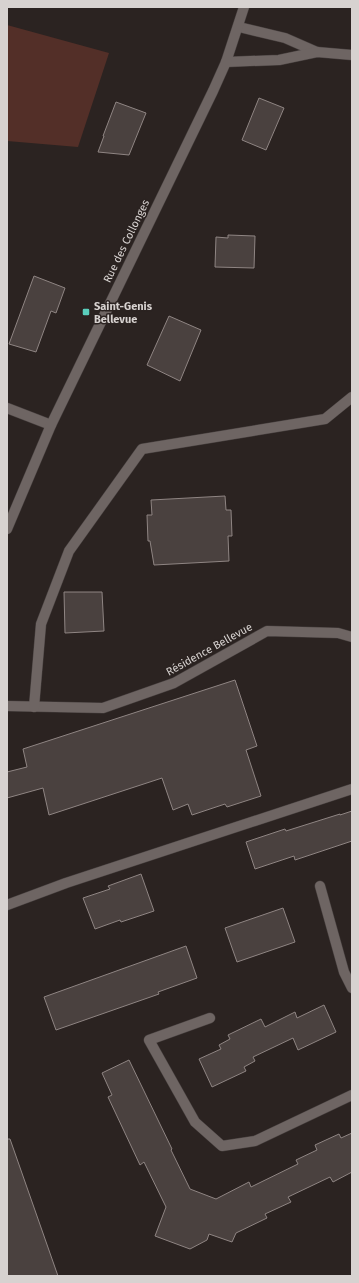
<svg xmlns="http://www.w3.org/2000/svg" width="359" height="1283" font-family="'Fira Sans',sans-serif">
  <rect width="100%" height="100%" fill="#2b2321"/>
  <!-- green -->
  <path fill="#532f28" d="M 7,25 L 109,53 L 78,147 L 7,141 Z"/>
  <!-- building -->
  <g fill="#4a413f" stroke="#8f8583">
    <path d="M 259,98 L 284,108 L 266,150 L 242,140 Z"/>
    <path d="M 116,102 L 146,113 L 129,155 L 98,152 L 104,136 L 103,136 Z"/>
    <path d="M 228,235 L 255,236 L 254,268 L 215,267 L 216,237 L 228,238 Z"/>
    <path d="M 34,276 L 65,288 L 56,313 L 51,311 L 36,352 L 9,344 Z"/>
    <path d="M 169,316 L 201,330 L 180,381 L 147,365 Z"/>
    <path d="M 225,496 L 226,510 L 231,510 L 232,536 L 228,536 L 229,561 L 154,565 L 150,541 L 148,541 L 147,515 L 152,515 L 151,500 Z"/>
    <path d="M 64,592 L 102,592 L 104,631 L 65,633 Z"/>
    <path d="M 235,680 L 257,746 L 246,750 L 261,796 L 227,807 L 225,804 L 192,815 L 188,804 L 173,810 L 162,778 L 49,815 L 43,788 L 7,798 L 7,772 L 27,767 L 23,749 Z"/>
    <path d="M 352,811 L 352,841 L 295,860 L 294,856 L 255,869 L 246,842 L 285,829 L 286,831 L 340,814 L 340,815 Z"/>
    <path d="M 141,874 L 154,911 L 121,922 L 120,920 L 95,929 L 83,898 L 110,889 L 108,886 Z"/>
    <path d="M 283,908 L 295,942 L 237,962 L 225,928 Z"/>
    <path d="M 186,946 L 197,978 L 158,992 L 159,994 L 56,1030 L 44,997 Z"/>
    <path d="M 324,1005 L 336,1032 L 298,1050 L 293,1038 L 253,1057 L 255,1061 L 244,1067 L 246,1071 L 212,1087 L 199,1059 L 221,1049 L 219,1045 L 230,1039 L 228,1035 L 261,1019 L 265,1027 L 295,1012 L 297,1018 Z"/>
    <path d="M 129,1060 L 172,1149 L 171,1150 L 190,1189 L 216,1199 L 249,1182 L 251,1187 L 298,1164 L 296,1160 L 317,1150 L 315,1145 L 339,1134 L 341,1138 L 352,1133 L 352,1172 L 333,1182 L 330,1177 L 288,1197 L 291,1202 L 265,1214 L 267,1218 L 236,1233 L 232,1242 L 209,1234 L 207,1240 L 190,1249 L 155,1236 L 166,1207 L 144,1162 L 140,1165 L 108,1097 L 112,1095 L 102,1073 Z"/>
    <path d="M 7,1139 L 10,1139 L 58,1276 L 7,1276 Z"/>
  </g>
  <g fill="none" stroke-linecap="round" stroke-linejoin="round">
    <defs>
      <g id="minor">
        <path d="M 7,408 L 51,425"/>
        <path d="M 7,706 L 103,708 L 174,683 L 267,631 L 338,633 L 352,637"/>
        <path d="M 34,707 L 41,624 L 69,551 L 142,449 L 325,419 L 352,397"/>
        <path d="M 320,886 L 344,972 L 352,988"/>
        <path d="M 7,905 L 66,883 L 352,789"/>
        <path d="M 210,1018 L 149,1040 L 195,1122 L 222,1146 L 255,1141 L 352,1095"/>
      </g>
      <g id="tertiary">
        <path d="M 239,27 L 285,38 L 317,52"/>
        <path d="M 226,62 L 279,60 L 317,52 L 352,55"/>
        <path d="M 7,529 L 51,425 L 213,91 L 226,62 L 244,7"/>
      </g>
    </defs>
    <!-- minor casing -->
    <use href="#minor" stroke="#463f3e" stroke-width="11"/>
    <!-- tertiary casing -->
    <use href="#tertiary" stroke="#463f3e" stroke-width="11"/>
    <!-- minor -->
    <use href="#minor" stroke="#6e6563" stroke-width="10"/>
    <!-- tertiary -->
    <use href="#tertiary" stroke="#6e6563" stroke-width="10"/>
  </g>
  <!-- markers -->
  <rect fill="#5acebc" stroke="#2b2321" stroke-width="1.5" x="82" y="308" width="8" height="8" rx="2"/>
  <g text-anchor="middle" stroke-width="3" stroke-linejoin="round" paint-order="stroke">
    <!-- street labels -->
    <g font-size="11" fill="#d7d2d0" stroke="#2b2321">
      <text transform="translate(126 241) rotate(-64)" y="4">Rue des Collonges</text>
      <text transform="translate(209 649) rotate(-29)" y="4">Résidence Bellevue</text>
    </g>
    <!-- poi labels -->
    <g font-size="11" font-weight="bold" fill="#d7d2d0" stroke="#2b2321" text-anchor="start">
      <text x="94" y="310">Saint-Genis<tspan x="94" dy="13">Bellevue</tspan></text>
    </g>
  </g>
  <!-- border -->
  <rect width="359" height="1283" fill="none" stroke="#d7d2d0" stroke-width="16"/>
</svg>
